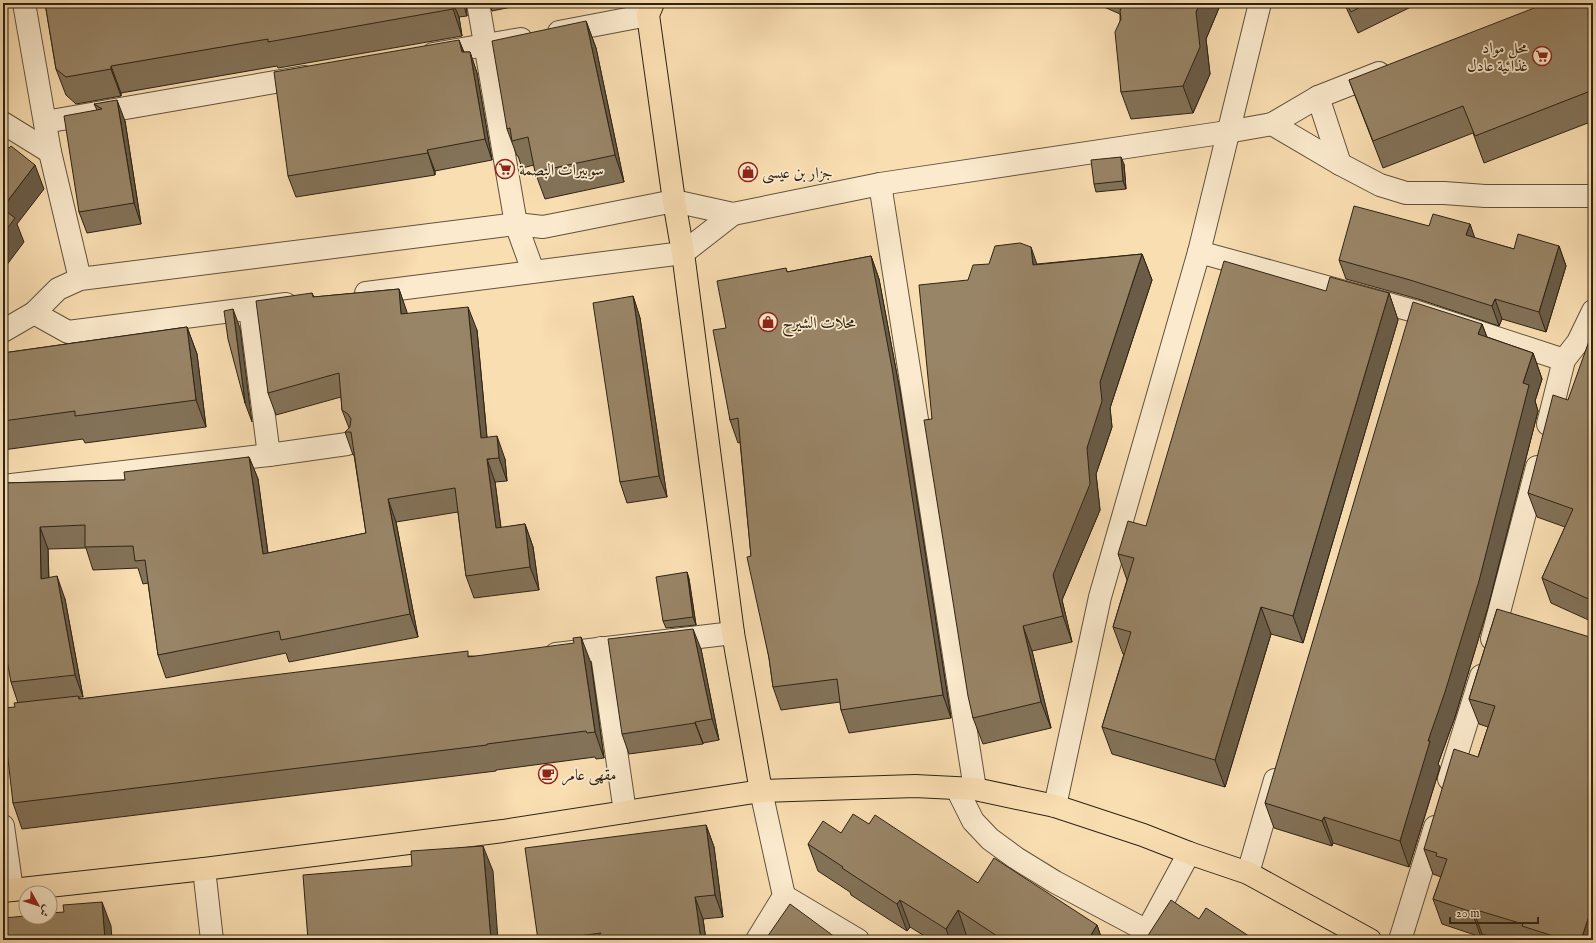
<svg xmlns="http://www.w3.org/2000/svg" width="1596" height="943" font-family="'IM FELL English',Amiri,serif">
  <rect width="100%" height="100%" fill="#f9deb2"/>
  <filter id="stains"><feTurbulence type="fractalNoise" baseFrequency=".005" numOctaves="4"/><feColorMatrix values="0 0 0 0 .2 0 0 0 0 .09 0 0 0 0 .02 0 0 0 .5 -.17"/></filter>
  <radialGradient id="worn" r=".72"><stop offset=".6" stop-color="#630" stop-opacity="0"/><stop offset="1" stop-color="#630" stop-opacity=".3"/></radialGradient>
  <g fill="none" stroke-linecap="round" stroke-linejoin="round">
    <defs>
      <g id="minor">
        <path d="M 24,3 L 50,152 L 80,279"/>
        <path d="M 478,3 L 516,224 L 533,271"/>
        <path d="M 559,32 L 648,15"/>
        <path d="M 433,54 L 521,39"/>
        <path d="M 1318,97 L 1340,164"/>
        <path d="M 45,122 L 304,77"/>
        <path d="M 3,123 L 50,152"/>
        <path d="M 1272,124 L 1318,97 L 1379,73"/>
        <path d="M 880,184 L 975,789"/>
        <path d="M 1199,252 L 1414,311 L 1564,360"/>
        <path d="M 366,293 L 683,253 L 733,214"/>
        <path d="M 250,309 L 269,455"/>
        <path d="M 34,313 L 68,332 L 286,304"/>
        <path d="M 3,331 L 34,313 L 58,289 L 80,279 L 516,224 L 543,227 L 674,201 L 733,214 L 880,184 L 1227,132 L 1272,124 L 1340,164 L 1380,185 L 1406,193 L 1444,193 L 1485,196 L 1593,196"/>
        <path d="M 1548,424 L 1564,360 L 1578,342 L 1593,311"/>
        <path d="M 3,486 L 269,455 L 347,444"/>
        <path d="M 1492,639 L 1537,467"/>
        <path d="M 601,648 L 625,812"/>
        <path d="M 556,654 L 733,633"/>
        <path d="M 1449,779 L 1481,676"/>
        <path d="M 957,789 L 973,821 L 990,839 L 1016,858 L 1055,882 L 1147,931"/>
        <path d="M 1055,806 L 1100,597 L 1199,252 L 1260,3"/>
        <path d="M 3,826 L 12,890"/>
        <path d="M 204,869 L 212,940"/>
        <path d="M 1248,873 L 1275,780"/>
        <path d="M 784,896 L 858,940"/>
        <path d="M 757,940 L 784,896 L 761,791"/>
        <path d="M 1142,940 L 1189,853"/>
        <path d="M 1400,940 L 1435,827"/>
      </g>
      <g id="major">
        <path d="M 761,791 L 915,786 L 975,789 L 1055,806 L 1143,835 L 1189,853 L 1248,873 L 1370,940"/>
        <path d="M 3,891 L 204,869 L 503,831 L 761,791 L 733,633 L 683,253 L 674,201 L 648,15 L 653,3"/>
      </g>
    </defs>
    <!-- minor casing -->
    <use href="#minor" stroke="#61523c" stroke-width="24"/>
    <!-- major casing -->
    <use href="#major" stroke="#2e2314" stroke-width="24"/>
    <!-- minor -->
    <use href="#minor" stroke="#fbeacd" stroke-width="22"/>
    <!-- major -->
    <use href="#major" stroke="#f9deb2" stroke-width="22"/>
  </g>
  <!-- wall -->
  <g fill="#837258" stroke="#2e2314">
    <path d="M 45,3 L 466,3 L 467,16 L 459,17 L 462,36 L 278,68 L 277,66 L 121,93 L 121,96 L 76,104 L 66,95 L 56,69 Z"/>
    <path d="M 489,3 L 531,3 L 492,11 Z"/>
    <path d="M 1095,3 L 1221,3 L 1206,39 L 1210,74 L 1193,113 L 1131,119 L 1121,92 L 1120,14 Z"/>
    <path d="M 1344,3 L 1419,3 L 1358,33 Z"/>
    <path d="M 1593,3 L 1593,121 L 1484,163 L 1473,133 L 1383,168 L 1349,80 Z"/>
    <path d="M 586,21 L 596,48 L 624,182 L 545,199 L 535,172 L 534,165 L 522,168 L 518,156 L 517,156 L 507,129 Z"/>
    <path d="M 459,40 L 464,52 L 470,52 L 477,73 L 492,160 L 435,171 L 435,175 L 296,197 L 288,176 Z"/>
    <path d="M 94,104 L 125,121 L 141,224 L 87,233 L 79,212 L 97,110 Z"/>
    <path d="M 1124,164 L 1126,189 L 1096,192 L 1094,184 Z"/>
    <path d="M 1470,224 L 1474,238 L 1514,249 L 1559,246 L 1566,266 L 1546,332 L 1502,319 L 1499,326 L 1418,299 L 1346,279 L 1339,260 L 1429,226 Z"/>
    <path d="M 1142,254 L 1152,280 L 1110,408 L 1112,427 L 1096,474 L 1100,510 L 1062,600 L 1072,642 L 1032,651 L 1051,728 L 983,744 L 973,718 L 932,419 L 968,280 L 1037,264 Z"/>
    <path d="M 871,256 L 879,279 L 900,391 L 951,718 L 849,733 L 841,710 L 840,702 L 781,710 L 773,687 L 769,658 L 751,556 L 740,442 L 738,443 L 730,420 L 726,328 L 786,268 L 787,272 Z"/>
    <path d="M 399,289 L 407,314 L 477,330 L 487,437 L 505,459 L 507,481 L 495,482 L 501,528 L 525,524 L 533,547 L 539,590 L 474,598 L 466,576 L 458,512 L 396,522 L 418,637 L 289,662 L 286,653 L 166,678 L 158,655 L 148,583 L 143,584 L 138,568 L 93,570 L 86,548 L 48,549 L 49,578 L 65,599 L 83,697 L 79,697 L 80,699 L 470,656 L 591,663 L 604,758 L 596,759 L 595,757 L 496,770 L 496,771 L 22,829 L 13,803 L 15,707 L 18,703 L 11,682 L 3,483 L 125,480 L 249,457 L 258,479 L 268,553 L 366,533 L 354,455 L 353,455 L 345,432 L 349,428 L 342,410 L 341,397 L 276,415 L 268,393 L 312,293 L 314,297 Z"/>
    <path d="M 1326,291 L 1389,293 L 1398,320 L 1303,643 L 1271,634 L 1225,787 L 1112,754 L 1102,727 L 1124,654 L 1123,654 L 1113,627 L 1127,580 L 1118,554 L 1146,526 Z"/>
    <path d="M 633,296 L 640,318 L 667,497 L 627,503 L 620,482 Z"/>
    <path d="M 1482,324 L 1487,337 L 1533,353 L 1542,379 L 1535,401 L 1538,411 L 1488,607 L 1455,717 L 1438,764 L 1440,767 L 1409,867 L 1333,843 L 1332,846 L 1274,828 L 1265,803 Z"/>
    <path d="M 187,327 L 197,354 L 206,427 L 85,443 L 83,439 L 3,450 L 3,353 Z"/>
    <path d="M 1593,343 L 1593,622 L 1551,603 L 1542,578 L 1565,527 L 1537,517 L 1528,493 Z"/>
    <path d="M 687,572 L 689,579 L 696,625 L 666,628 L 663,621 Z"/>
    <path d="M 1497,609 L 1593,940 L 1503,940 L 1482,934 L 1481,937 L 1442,924 L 1433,899 L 1441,877 L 1433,874 L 1424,849 L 1478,757 L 1488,727 L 1479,724 L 1469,699 Z"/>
    <path d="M 701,649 L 719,740 L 703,743 L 703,744 L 629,754 L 622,734 Z"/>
    <path d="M 869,824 L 978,883 L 1097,925 L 1102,940 L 972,940 L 967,937 L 966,940 L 931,940 L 910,927 L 907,931 L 851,895 L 850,892 L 818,871 L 808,844 L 841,833 Z"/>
    <path d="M 706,825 L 714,847 L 723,917 L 703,919 L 706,940 L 538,940 Z"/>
  </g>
  <!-- shaded-wall -->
  <g fill="#6a5c47" stroke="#2e2314">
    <path d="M 451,3 L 453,3 L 459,17 L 462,36 Z"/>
    <path d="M 463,3 L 466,3 L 467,16 Z"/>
    <path d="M 1200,3 L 1221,3 L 1206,39 L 1210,74 L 1193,113 L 1183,86 L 1196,12 Z"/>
    <path d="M 586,21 L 596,48 L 624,182 L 615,155 Z"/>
    <path d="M 459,40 L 467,61 L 462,52 Z"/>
    <path d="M 470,52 L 477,73 L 492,160 L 485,139 Z"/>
    <path d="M 111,66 L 121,93 L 121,96 L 111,69 Z"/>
    <path d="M 117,100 L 125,121 L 141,224 L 134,203 Z"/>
    <path d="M 427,150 L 435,171 L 435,175 L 428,153 Z"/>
    <path d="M 1121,157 L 1124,164 L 1126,189 L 1123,181 Z"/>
    <path d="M 35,165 L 44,189 L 17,224 L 24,242 L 3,270 L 3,207 Z"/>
    <path d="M 1470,224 L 1477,244 L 1466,235 Z"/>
    <path d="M 1559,246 L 1566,266 L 1546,332 L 1539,312 Z"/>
    <path d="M 1031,247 L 1040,273 L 1033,265 Z"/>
    <path d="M 1142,254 L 1152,280 L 1110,408 L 1112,427 L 1096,474 L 1100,510 L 1062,600 L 1072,642 L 1063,616 L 1053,575 L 1087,448 L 1100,382 Z"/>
    <path d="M 871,256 L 879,279 L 900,391 L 951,718 L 943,695 Z"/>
    <path d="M 399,289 L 407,312 L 409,337 L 401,314 Z"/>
    <path d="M 1389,293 L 1398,320 L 1303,643 L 1293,616 Z"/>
    <path d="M 633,296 L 640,318 L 667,497 L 659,476 Z"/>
    <path d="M 1495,299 L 1502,319 L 1499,326 L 1492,306 Z"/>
    <path d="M 468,307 L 477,330 L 489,460 L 481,438 Z"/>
    <path d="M 233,309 L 240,328 L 252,422 L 245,403 Z"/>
    <path d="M 1482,324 L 1491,349 L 1478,334 Z"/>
    <path d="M 187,327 L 197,354 L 206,427 L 196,400 Z"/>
    <path d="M 1533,353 L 1542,379 L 1535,401 L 1538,411 L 1488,607 L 1455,717 L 1438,764 L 1440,767 L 1409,867 L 1400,841 L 1428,741 L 1523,383 Z"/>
    <path d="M 497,436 L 505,459 L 507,481 L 499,458 Z"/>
    <path d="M 249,457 L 258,479 L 271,576 L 263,554 Z"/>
    <path d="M 487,459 L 495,482 L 504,551 L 496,528 Z"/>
    <path d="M 388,499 L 396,522 L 418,637 L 410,614 Z"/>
    <path d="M 525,524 L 533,547 L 539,590 L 530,567 Z"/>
    <path d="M 40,527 L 48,549 L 49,602 L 41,579 Z"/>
    <path d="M 687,572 L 689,579 L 696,625 L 693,617 Z"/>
    <path d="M 57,576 L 65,599 L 83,697 L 75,675 Z"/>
    <path d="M 1261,607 L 1271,634 L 1225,787 L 1215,760 Z"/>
    <path d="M 1023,626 L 1032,651 L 1051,728 L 1041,702 Z"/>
    <path d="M 693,629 L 701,649 L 719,740 L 712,719 Z"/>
    <path d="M 581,637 L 591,663 L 604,758 L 595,732 Z"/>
    <path d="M 695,722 L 703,743 L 703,744 L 695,723 Z"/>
    <path d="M 1324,817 L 1333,843 L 1332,846 L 1322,821 Z"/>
    <path d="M 706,825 L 714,847 L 723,917 L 715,895 Z"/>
    <path d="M 483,846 L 493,871 L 498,940 L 491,940 Z"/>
    <path d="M 695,897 L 703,919 L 706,940 L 701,940 Z"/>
    <path d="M 900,900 L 910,927 L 907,931 L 897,904 Z"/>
    <path d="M 102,902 L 111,926 L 112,940 L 105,940 Z"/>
    <path d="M 1593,904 L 1593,940 L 1581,940 Z"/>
    <path d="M 1473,909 L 1482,934 L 1481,937 L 1472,912 Z"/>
    <path d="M 958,910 L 967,937 L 966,940 L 950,940 L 946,929 Z"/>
    <path d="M 1097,925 L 1102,940 L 1088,940 Z"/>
  </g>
  <!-- building -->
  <g fill="#988466" stroke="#2e2314">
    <path d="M 45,3 L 451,3 L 453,9 L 268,42 L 268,39 L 111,66 L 111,69 L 66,77 L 56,69 Z"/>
    <path d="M 1123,3 L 1200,3 L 1196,12 L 1200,47 L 1183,86 L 1121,92 L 1115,32 L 1121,19 L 1120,11 Z"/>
    <path d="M 1346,3 L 1368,3 L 1351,12 Z"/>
    <path d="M 1547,3 L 1593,3 L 1593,90 L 1475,136 L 1463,106 L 1373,141 L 1349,80 Z"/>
    <path d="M 586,21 L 615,155 L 535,172 L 528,137 L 512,141 L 510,128 L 507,129 L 492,41 Z"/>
    <path d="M 459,40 L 462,52 L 470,52 L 485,139 L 427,150 L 428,153 L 288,176 L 274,72 Z"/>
    <path d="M 117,100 L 134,203 L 79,212 L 64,116 L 102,109 L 94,104 Z"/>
    <path d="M 3,144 L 9,148 L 11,146 L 35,165 L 3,207 Z"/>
    <path d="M 1121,157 L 1123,181 L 1094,184 L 1091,160 Z"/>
    <path d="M 1354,206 L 1429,226 L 1433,214 L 1470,224 L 1466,235 L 1514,249 L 1518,234 L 1559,246 L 1539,312 L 1495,299 L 1492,306 L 1410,280 L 1339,260 Z"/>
    <path d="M 3,209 L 15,218 L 3,234 Z"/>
    <path d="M 1020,243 L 1031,247 L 1033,265 L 1142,254 L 1100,382 L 1102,401 L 1087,448 L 1090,484 L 1053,575 L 1063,616 L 1023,626 L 1041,702 L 973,718 L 968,696 L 924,420 L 932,419 L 919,285 L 968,280 L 973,265 L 989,264 L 995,246 Z"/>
    <path d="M 871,256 L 892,368 L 943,695 L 841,710 L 837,679 L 773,687 L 769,658 L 747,557 L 751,556 L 738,418 L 730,420 L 713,330 L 726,328 L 717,281 L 786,268 L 787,272 Z"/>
    <path d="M 1224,261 L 1326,291 L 1330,277 L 1389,293 L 1293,616 L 1261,607 L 1215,760 L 1102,727 L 1131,632 L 1113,627 L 1134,558 L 1118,554 L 1128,521 L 1146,526 Z"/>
    <path d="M 399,289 L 401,314 L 468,307 L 481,438 L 497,436 L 499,458 L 487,459 L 496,528 L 525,524 L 530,567 L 466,576 L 455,488 L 388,499 L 410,614 L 281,640 L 279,631 L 158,655 L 145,560 L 135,561 L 133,546 L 85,547 L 85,525 L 40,527 L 41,579 L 57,576 L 75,675 L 11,682 L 3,639 L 3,483 L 125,480 L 124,472 L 249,457 L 263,554 L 366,533 L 351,432 L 345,432 L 350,427 L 351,419 L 348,414 L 342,410 L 339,373 L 268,393 L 256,301 L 312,293 L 313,297 Z"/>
    <path d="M 633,296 L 659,476 L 620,482 L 593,303 Z"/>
    <path d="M 1413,302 L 1482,324 L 1478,334 L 1533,353 L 1523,383 L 1529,385 L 1479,581 L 1445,692 L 1428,741 L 1430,741 L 1400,841 L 1324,817 L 1322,821 L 1265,803 Z"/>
    <path d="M 233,309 L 245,403 L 228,339 L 224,311 Z"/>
    <path d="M 187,327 L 196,400 L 75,416 L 75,411 L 3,421 L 3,353 Z"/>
    <path d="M 1589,341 L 1593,343 L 1593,601 L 1542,578 L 1573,509 L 1528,493 L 1553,395 L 1568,400 Z"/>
    <path d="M 687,572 L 693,617 L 663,621 L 656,577 Z"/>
    <path d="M 1497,609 L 1593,638 L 1593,904 L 1581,940 L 1566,940 L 1522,926 L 1523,924 L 1473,909 L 1472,912 L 1433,899 L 1447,859 L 1436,856 L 1437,853 L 1424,849 L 1454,749 L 1478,757 L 1495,706 L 1469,699 Z"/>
    <path d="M 693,629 L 712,719 L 695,722 L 695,723 L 622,734 L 608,639 Z"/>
    <path d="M 581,637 L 595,732 L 587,733 L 586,731 L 487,744 L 487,745 L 13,803 L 3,716 L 3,708 L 15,707 L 14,703 L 78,696 L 79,699 L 468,651 L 468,657 L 574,643 L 573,638 Z"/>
    <path d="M 853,814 L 869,824 L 875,815 L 978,883 L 994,858 L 1097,925 L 1088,940 L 1003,940 L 958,910 L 946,929 L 900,900 L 897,904 L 842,868 L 843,867 L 808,844 L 823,821 L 841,833 Z"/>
    <path d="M 706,825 L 715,895 L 695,897 L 701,940 L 595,940 L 601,933 L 549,940 L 538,940 L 525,848 Z"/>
    <path d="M 483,846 L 491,940 L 308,940 L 303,875 L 412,866 L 411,851 Z"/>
    <path d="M 1171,900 L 1199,919 L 1206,908 L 1255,940 L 1145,940 Z"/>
    <path d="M 102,902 L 105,940 L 3,940 L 3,918 L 26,916 L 26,917 L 50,917 L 50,913 L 64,912 L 63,905 Z"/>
    <path d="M 790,904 L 839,940 L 765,940 Z"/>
  </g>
  <!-- icons -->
  <defs>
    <symbol id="supermarket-ring" viewBox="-11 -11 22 22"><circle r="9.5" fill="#fbeacd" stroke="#8f2418" stroke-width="1.5"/><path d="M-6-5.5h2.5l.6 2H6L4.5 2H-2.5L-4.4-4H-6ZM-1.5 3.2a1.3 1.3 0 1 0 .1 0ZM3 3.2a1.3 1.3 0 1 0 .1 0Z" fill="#8f2418"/></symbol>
    <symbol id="shop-ring" viewBox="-11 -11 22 22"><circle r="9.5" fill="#fbeacd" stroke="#8f2418" stroke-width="1.5"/><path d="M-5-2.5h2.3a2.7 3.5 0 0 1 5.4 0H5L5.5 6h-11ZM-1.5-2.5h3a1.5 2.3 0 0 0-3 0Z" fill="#8f2418"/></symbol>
    <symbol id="cafe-ring" viewBox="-11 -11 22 22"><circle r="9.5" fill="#fbeacd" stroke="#8f2418" stroke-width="1.5"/><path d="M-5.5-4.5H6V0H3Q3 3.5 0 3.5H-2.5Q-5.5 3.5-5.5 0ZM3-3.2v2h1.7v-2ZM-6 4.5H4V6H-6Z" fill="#8f2418"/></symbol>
  </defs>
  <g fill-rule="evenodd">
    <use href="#supermarket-ring" x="1531" y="45" width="22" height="22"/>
    <use href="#supermarket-ring" x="494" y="158" width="22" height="22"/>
    <use href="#shop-ring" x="737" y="161" width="22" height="22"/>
    <use href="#shop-ring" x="757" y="311" width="22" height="22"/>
    <use href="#cafe-ring" x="537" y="763" width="22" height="22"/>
  </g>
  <g text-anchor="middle" stroke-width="3.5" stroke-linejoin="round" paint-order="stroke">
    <!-- poi labels -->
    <g font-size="16" fill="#2e2314" stroke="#fbeacd" text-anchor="start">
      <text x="1528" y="53" text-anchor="end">محل مواد<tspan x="1528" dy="18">غذائية عادل</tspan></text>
      <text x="519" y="175">سوبيرات البصمة</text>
      <text x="762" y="178">جزار بن عيسى</text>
      <text x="782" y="328">محلات الشيرح</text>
      <text x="562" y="780">مقهى عامر</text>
    </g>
  </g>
  <!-- margin -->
  <rect width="1596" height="943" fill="none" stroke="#f9deb2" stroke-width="16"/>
  <rect x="4" y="4" width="1588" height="935" fill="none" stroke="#2e2314" stroke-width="2"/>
  <rect x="8" y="8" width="1580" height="927" fill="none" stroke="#2e2314"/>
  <!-- north arrow -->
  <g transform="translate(38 905) rotate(129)"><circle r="19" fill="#fbeacd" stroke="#a99a83"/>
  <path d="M0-3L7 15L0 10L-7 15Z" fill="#8f2418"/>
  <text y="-6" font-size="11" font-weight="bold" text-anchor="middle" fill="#2e2314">ش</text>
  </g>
  <!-- scale -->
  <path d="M1450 917v6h88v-6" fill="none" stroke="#2e2314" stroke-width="2"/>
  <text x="1456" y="917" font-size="12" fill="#2e2314" stroke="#fbeacd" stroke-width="3" paint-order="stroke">20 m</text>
  <rect width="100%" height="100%" filter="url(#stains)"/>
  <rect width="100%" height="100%" fill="url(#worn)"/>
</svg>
